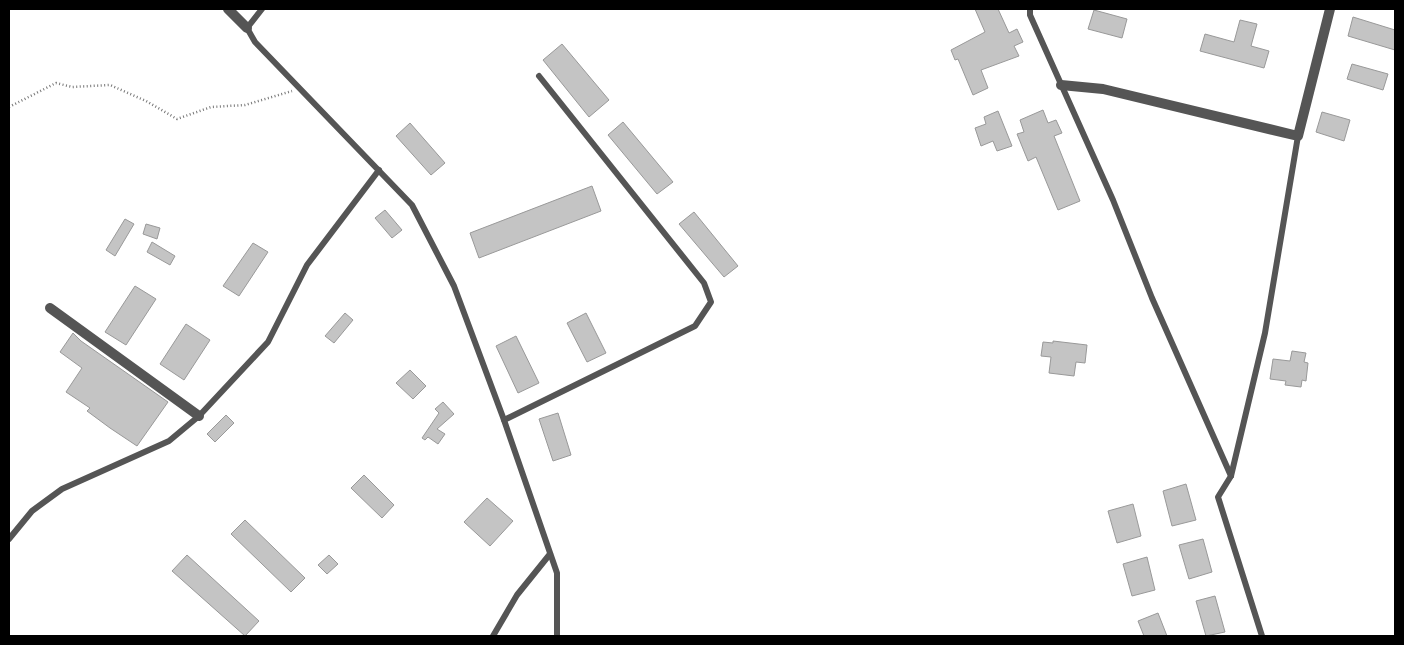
<svg xmlns="http://www.w3.org/2000/svg" width="1404" height="645" font-family="'Fira Sans',sans-serif">
  <rect width="100%" height="100%" fill="#fff"/>
  <!-- building -->
  <g fill="#c4c4c4" stroke="#999">
    <path d="M 975,9 L 998,9 L 1009,33 L 1017,29 L 1023,42 L 1014,46 L 1019,56 L 981,70 L 988,88 L 973,95 L 958,59 L 955,60 L 951,50 L 985,32 Z"/>
    <path d="M 1094,10 L 1127,19 L 1122,38 L 1088,29 Z"/>
    <path d="M 1353,17 L 1395,30 L 1395,50 L 1348,36 Z"/>
    <path d="M 1240,20 L 1257,24 L 1251,46 L 1269,51 L 1264,68 L 1200,51 L 1205,34 L 1234,42 Z"/>
    <path d="M 562,44 L 609,100 L 589,117 L 543,60 Z"/>
    <path d="M 1352,64 L 1388,74 L 1383,90 L 1347,79 Z"/>
    <path d="M 1043,110 L 1048,123 L 1056,120 L 1062,133 L 1054,136 L 1080,201 L 1058,210 L 1036,157 L 1028,161 L 1017,134 L 1024,132 L 1020,120 Z"/>
    <path d="M 998,111 L 1012,146 L 997,151 L 993,141 L 981,146 L 975,128 L 986,124 L 984,117 Z"/>
    <path d="M 1322,112 L 1350,120 L 1344,141 L 1316,132 Z"/>
    <path d="M 623,122 L 673,182 L 657,194 L 608,135 Z"/>
    <path d="M 410,123 L 445,163 L 431,175 L 396,136 Z"/>
    <path d="M 592,186 L 601,211 L 479,258 L 470,233 Z"/>
    <path d="M 385,210 L 402,230 L 392,238 L 375,218 Z"/>
    <path d="M 694,212 L 738,266 L 724,277 L 679,224 Z"/>
    <path d="M 125,219 L 134,224 L 115,256 L 106,250 Z"/>
    <path d="M 146,224 L 160,228 L 157,239 L 143,234 Z"/>
    <path d="M 152,242 L 175,256 L 170,265 L 147,252 Z"/>
    <path d="M 253,243 L 268,252 L 239,296 L 223,286 Z"/>
    <path d="M 135,286 L 156,299 L 126,345 L 105,332 Z"/>
    <path d="M 345,313 L 353,320 L 334,343 L 325,336 Z"/>
    <path d="M 586,313 L 606,353 L 587,362 L 567,323 Z"/>
    <path d="M 186,324 L 210,340 L 184,380 L 160,364 Z"/>
    <path d="M 73,333 L 81,341 L 168,402 L 137,446 L 110,428 L 87,411 L 90,408 L 66,392 L 82,368 L 60,352 Z"/>
    <path d="M 516,336 L 539,383 L 518,393 L 496,346 Z"/>
    <path d="M 1053,341 L 1087,345 L 1085,363 L 1076,362 L 1074,376 L 1049,373 L 1051,357 L 1041,356 L 1043,342 L 1053,343 Z"/>
    <path d="M 1292,351 L 1306,353 L 1304,362 L 1308,363 L 1306,381 L 1302,380 L 1301,387 L 1285,385 L 1286,381 L 1270,379 L 1273,359 L 1290,361 Z"/>
    <path d="M 410,370 L 426,386 L 413,399 L 396,383 Z"/>
    <path d="M 443,402 L 454,414 L 437,429 L 445,434 L 438,444 L 428,437 L 425,440 L 422,438 L 439,413 L 435,409 Z"/>
    <path d="M 558,413 L 571,455 L 553,461 L 539,419 Z"/>
    <path d="M 226,415 L 234,423 L 215,442 L 207,434 Z"/>
    <path d="M 364,475 L 394,505 L 382,518 L 351,488 Z"/>
    <path d="M 1186,484 L 1196,520 L 1172,526 L 1163,491 Z"/>
    <path d="M 487,498 L 513,521 L 490,546 L 464,522 Z"/>
    <path d="M 1133,504 L 1141,536 L 1117,543 L 1108,511 Z"/>
    <path d="M 245,520 L 305,578 L 291,592 L 231,534 Z"/>
    <path d="M 1203,539 L 1212,572 L 1189,579 L 1179,545 Z"/>
    <path d="M 187,555 L 259,621 L 245,636 L 172,571 Z"/>
    <path d="M 329,555 L 338,564 L 327,574 L 318,565 Z"/>
    <path d="M 1147,557 L 1155,590 L 1132,596 L 1123,564 Z"/>
    <path d="M 1215,596 L 1225,632 L 1206,636 L 1196,601 Z"/>
    <path d="M 1158,613 L 1167,636 L 1144,636 L 1138,621 Z"/>
  </g>
  <g fill="none" stroke-linecap="round" stroke-linejoin="round">
    <!-- path -->
    <path stroke="#777" stroke-width="2.5" stroke-dasharray="1 2.5" stroke-linecap="butt" d="M 9,107 L 56,83 L 72,87 L 110,85 L 146,101 L 177,119 L 211,107 L 245,105 L 292,91"/>
    <!-- lane -->
    <g stroke="#555" stroke-width="6">
      <path d="M 262,9 L 247,28 L 255,42 L 412,205 L 454,286 L 504,420 L 557,573 L 557,636"/>
      <path d="M 1030,9 L 1030,15 L 1113,200 L 1152,298 L 1231,476"/>
      <path d="M 504,420 L 695,326 L 711,302 L 704,283 L 539,76"/>
      <path d="M 9,539 L 32,511 L 62,489 L 169,441 L 199,416 L 268,342 L 307,265 L 379,170"/>
      <path d="M 493,636 L 517,595 L 550,554"/>
      <path d="M 1262,636 L 1218,497 L 1231,476 L 1265,333 L 1298,136"/>
    </g>
    <!-- street -->
    <g stroke="#555" stroke-width="10">
      <path d="M 228,9 L 247,28"/>
      <path d="M 1061,85 L 1103,89 L 1298,136 L 1330,9"/>
      <path d="M 50,308 L 199,416"/>
    </g>
  </g>
  <!-- border -->
  <rect width="1404" height="645" fill="none" stroke="#000000" stroke-width="20"/>
</svg>
